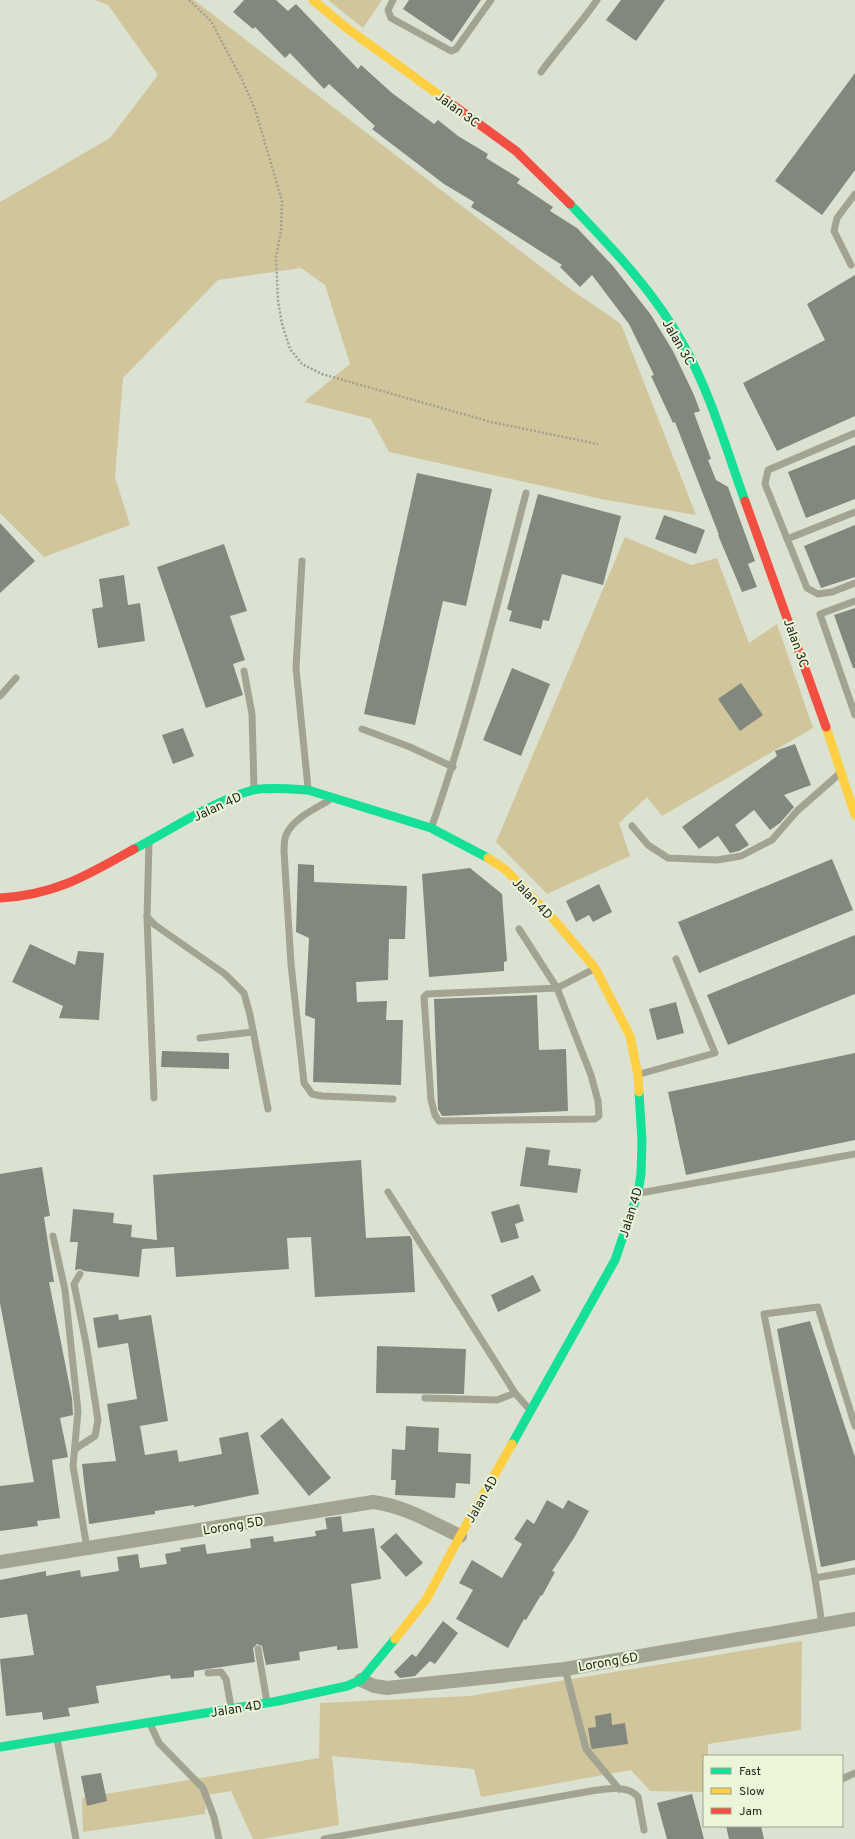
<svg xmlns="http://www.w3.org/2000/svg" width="855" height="1839" font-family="Overpass,sans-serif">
  <rect width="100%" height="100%" fill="#dce2d2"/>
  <!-- green -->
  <g fill="#d1c59c">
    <path d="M 94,0 L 194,0 L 566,286 L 621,324 L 696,515 L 606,500 L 389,452 L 371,419 L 304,402 L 350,364 L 325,285 L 301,268 L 218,280 L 123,378 L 115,477 L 130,525 L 44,557 L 0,513 L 0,202 L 110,138 L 158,75 L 108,5 Z"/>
    <path d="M 328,0 L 382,0 L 363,28 Z"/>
    <path d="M 625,537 L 691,565 L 717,558 L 749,643 L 777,624 L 813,728 L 662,816 L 647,797 L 619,823 L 630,856 L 547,894 L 496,842 Z"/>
    <path d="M 802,1641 L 801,1730 L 708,1744 L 708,1756 L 704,1756 L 704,1792 L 650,1791 L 631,1770 L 481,1797 L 474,1769 L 332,1756 L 339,1825 L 263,1839 L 253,1839 L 231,1791 L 206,1795 L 205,1814 L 83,1832 L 82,1798 L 319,1758 L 320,1703 L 469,1696 Z"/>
  </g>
  <!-- building -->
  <g fill="#82887d">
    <path d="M 244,0 L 276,0 L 288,11 L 296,4 L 358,69 L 361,65 L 392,93 L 434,124 L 438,120 L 458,136 L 488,154 L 486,158 L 520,179 L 517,183 L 553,207 L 550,211 L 577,228 L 613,266 L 651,315 L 673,351 L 694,395 L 700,411 L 694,413 L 711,459 L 708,460 L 716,480 L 728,487 L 755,561 L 748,564 L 757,587 L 742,592 L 718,535 L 719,535 L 675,422 L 673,423 L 651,376 L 654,375 L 629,324 L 592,275 L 580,287 L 560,267 L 562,265 L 471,207 L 474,202 L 444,184 L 372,129 L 375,126 L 329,84 L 324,89 L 290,53 L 285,58 L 255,27 L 253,29 L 233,12 Z"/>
    <path d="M 409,0 L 481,0 L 452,42 L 403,9 Z"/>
    <path d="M 621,0 L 665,0 L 636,41 L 606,20 Z"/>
    <path d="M 855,73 L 855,170 L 822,215 L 775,181 Z"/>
    <path d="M 855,275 L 855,416 L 777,451 L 743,383 L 825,340 L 807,304 Z"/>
    <path d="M 855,445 L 855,499 L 806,518 L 788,472 Z"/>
    <path d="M 417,473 L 492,489 L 466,606 L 443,601 L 415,725 L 364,714 Z"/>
    <path d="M 538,494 L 621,516 L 603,585 L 562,574 L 549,621 L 543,620 L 541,629 L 509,621 L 512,611 L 507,609 Z"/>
    <path d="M 664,515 L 705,530 L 696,554 L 655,539 Z"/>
    <path d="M 0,523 L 35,561 L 0,593 Z"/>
    <path d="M 855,525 L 855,577 L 821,588 L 804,546 Z"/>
    <path d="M 224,544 L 247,611 L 230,616 L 245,660 L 233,664 L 243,695 L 206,708 L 157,567 Z"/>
    <path d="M 124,575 L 128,605 L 140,603 L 145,641 L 98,648 L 92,609 L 103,607 L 99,579 Z"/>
    <path d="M 855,608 L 855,668 L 853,668 L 834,615 Z"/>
    <path d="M 512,668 L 550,684 L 521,756 L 483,740 Z"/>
    <path d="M 741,683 L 763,715 L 740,731 L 718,699 Z"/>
    <path d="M 183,728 L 194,756 L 173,764 L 162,735 Z"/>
    <path d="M 795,744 L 811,785 L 784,795 L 794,807 L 780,823 L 770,830 L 754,810 L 735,825 L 749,845 L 739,851 L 730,853 L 718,836 L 699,849 L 682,827 L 777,756 L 775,751 Z"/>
    <path d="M 832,859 L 853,910 L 699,973 L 678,922 Z"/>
    <path d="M 298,864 L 314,865 L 314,882 L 407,886 L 405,939 L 389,939 L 388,980 L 356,982 L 357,1002 L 387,1001 L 386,1020 L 403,1020 L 401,1085 L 313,1082 L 315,1019 L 305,1015 L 309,938 L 296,932 Z"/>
    <path d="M 470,868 L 502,894 L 507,961 L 504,962 L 504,971 L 429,977 L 422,874 Z"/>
    <path d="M 599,884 L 612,912 L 593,922 L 589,915 L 576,922 L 566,901 Z"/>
    <path d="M 855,935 L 855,994 L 728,1045 L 707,995 Z"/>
    <path d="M 30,944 L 75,965 L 78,951 L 104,953 L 99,1020 L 59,1018 L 63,1006 L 12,982 Z"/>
    <path d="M 537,995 L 539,1050 L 566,1049 L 568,1111 L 442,1116 L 438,1109 L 434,999 Z"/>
    <path d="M 676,1002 L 684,1033 L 657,1040 L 649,1009 Z"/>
    <path d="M 162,1051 L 229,1053 L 229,1069 L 161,1067 Z"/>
    <path d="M 855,1053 L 855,1140 L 686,1175 L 668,1092 Z"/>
    <path d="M 526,1147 L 550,1150 L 548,1165 L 581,1169 L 577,1193 L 520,1186 Z"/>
    <path d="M 361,1160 L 366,1238 L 410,1236 L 412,1240 L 415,1292 L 315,1297 L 311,1237 L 287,1238 L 289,1269 L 176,1277 L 174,1247 L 142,1249 L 139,1277 L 84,1271 L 80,1269 L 75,1270 L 78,1242 L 70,1242 L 73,1209 L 114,1213 L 113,1223 L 132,1225 L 131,1237 L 157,1240 L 153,1175 Z"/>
    <path d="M 42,1167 L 50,1216 L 44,1217 L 54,1282 L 49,1282 L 72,1398 L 73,1415 L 60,1418 L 68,1457 L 52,1460 L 60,1518 L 37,1521 L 38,1526 L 0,1531 L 0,1486 L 34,1482 L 0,1303 L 0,1174 Z"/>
    <path d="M 519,1204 L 524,1221 L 515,1224 L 519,1238 L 501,1243 L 491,1212 Z"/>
    <path d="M 533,1275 L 541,1291 L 498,1312 L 491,1295 Z"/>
    <path d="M 118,1314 L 119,1320 L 151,1315 L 168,1421 L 140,1426 L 145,1455 L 177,1450 L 179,1462 L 222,1454 L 219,1438 L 248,1432 L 259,1494 L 194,1507 L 194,1505 L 155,1511 L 155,1514 L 89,1524 L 82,1464 L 116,1461 L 107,1404 L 137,1399 L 128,1343 L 98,1348 L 93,1318 Z"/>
    <path d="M 810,1321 L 855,1457 L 855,1560 L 821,1567 L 777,1329 Z"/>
    <path d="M 377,1346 L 466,1349 L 464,1394 L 376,1393 Z"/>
    <path d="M 282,1418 L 331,1478 L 309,1496 L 260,1436 Z"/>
    <path d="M 406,1426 L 439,1428 L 438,1452 L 471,1454 L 470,1484 L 456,1483 L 455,1498 L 395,1495 L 396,1480 L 391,1480 L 392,1449 L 405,1450 Z"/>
    <path d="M 547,1500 L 563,1509 L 568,1500 L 589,1511 L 574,1538 L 552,1571 L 555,1572 L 542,1596 L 541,1595 L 526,1620 L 524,1619 L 508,1648 L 456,1619 L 473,1590 L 459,1583 L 472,1560 L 502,1578 L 522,1544 L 514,1539 L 527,1519 L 534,1524 Z"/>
    <path d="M 341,1516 L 343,1532 L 374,1528 L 381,1579 L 351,1584 L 358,1648 L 337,1650 L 337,1646 L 299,1652 L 300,1660 L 266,1665 L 262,1646 L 257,1644 L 253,1648 L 255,1662 L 194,1671 L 194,1677 L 171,1679 L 170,1675 L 96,1686 L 99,1703 L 68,1708 L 70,1716 L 43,1720 L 42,1712 L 6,1716 L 0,1659 L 34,1655 L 27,1614 L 0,1618 L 0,1580 L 46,1571 L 46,1576 L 80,1570 L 81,1577 L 119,1571 L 117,1557 L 138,1554 L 140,1568 L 167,1564 L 165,1554 L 181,1551 L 180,1548 L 205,1544 L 207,1554 L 251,1548 L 250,1539 L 273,1536 L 274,1542 L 316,1536 L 315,1531 L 327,1529 L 325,1518 Z"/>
    <path d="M 396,1533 L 423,1563 L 406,1577 L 380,1547 Z"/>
    <path d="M 443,1621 L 458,1633 L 435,1664 L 430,1661 L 415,1676 L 400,1678 L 394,1672 L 412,1654 L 416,1657 Z"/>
    <path d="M 611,1713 L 612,1725 L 625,1723 L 628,1744 L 592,1749 L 591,1747 L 588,1728 L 596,1727 L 595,1716 Z"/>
    <path d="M 101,1773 L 107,1801 L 87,1806 L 81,1776 Z"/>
    <path d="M 692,1794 L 704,1839 L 667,1839 L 657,1803 Z"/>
    <path d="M 726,1826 L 761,1826 L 764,1839 L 729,1839 Z"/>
  </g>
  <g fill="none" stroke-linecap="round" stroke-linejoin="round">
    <!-- path -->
    <path stroke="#9fa192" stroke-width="2.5" stroke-dasharray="2 2" stroke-linecap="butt" d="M 189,0 L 211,21 L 242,80 L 255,109 L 282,201 L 281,231 L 276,257 L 278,301 L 282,324 L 290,349 L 302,364 L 322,374 L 491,422 L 598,444"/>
    <!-- lane -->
    <g stroke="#a2a391" stroke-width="7">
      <path d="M 393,0 L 388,10 L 391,18 L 451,51 L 456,49 L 491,0"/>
      <path d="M 541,72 C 559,47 580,25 597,0"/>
      <path d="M 851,265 L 834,231 L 837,218 L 855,194"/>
      <path d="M 855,433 L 768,470 L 765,484 L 807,588 L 818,594 L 832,592 L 855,583"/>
      <path d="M 787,539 L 855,512"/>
      <path d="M 302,561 L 296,668 L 308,788"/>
      <path d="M 855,601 L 820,614 L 855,715"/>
      <path d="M 244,671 L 252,714 L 254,788"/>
      <path d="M 0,696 L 16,678"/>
      <path d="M 362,729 L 410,747 L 453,767"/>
      <path d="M 328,801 C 314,809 293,819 286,835 C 284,840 284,846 284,851 L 291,964 L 304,1083 L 312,1094 L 322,1096 L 393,1099"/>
      <path d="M 432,826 C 470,717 497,605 526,493"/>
      <path d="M 632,826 L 648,845 L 668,858 L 717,860 L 741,856 L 772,840 L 797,811 L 838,775"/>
      <path d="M 149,843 L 147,917 L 154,1098"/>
      <path d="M 147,917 L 155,925 L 225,974 L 244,993 L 250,1015 L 268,1109"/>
      <path d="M 519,929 L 557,988 L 591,1075 L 598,1101 L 599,1116 L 595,1119 L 439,1121 L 435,1115 L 431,1100 L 424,997 L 427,994 L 557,988 L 594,969"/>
      <path d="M 200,1038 L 253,1032"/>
      <path d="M 640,1074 L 715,1053 L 676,959"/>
      <path d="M 388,1192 L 515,1393 L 530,1410"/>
      <path d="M 640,1193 L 855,1154"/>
      <path d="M 53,1236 L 65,1290 L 78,1411 L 73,1466 L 87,1548"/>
      <path d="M 425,1398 L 497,1400 L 515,1393"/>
      <path d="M 75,1449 L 95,1436 L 98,1420 L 86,1343 L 74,1284 L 80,1274"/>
      <path d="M 815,1578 L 855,1571"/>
      <path d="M 822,1624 L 815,1578 L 764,1314 L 818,1307 L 855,1426"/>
      <path d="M 258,1649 L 267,1702"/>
      <path d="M 565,1669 L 586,1749 L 619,1789"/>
      <path d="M 208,1673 L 221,1672 L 226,1679 L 231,1707"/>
      <path d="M 150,1724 L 159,1743 L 203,1788 L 214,1817 L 219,1839"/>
      <path d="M 57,1739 L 76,1839"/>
      <path d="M 842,1779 L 855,1773"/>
      <path d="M 324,1839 L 591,1791 C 604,1789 628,1784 638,1797 L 644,1830"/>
    </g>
    <!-- street -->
    <g stroke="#a2a391" stroke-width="14">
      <path d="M 0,1562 L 373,1502 C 405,1506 432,1523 460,1536"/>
      <path d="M 361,1680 L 374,1686 L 387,1688 L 565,1669 L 855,1619"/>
    </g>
    <!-- fast -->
    <g stroke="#16e098" stroke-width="9">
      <path d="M 570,204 C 612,248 655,292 684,346 C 711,394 726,449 745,501"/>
      <path d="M 134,849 C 171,830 213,801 253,790 C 268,787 292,789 308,790 L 431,828 L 488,858"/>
      <path d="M 512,1444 L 615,1260 L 638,1193 L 641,1174 L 642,1141 L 639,1092"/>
      <path d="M 0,1747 L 278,1701 L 347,1686 L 361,1680 L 395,1639"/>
    </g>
    <!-- slow -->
    <g stroke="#ffcf43" stroke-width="9">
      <path d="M 313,0 L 344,26 L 446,100"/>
      <path d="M 826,727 L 855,815"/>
      <path d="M 488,858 L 506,870 L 555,921 L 595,968 L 630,1036 L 638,1075 L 639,1092"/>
      <path d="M 395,1639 L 426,1600 L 460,1536 L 512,1444"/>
    </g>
    <!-- jam -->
    <g stroke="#f24e42" stroke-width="9">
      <path d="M 446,100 L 516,151 L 570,204"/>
      <path d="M 745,501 L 826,727"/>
      <path d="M 0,898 C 55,895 88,875 134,849"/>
    </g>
  </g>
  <g text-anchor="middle" stroke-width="4" stroke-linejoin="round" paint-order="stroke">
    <!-- street labels -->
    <g font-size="13" fill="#25291f" stroke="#ebf5d9">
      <text transform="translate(458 109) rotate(36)" y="5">Jalan 3C</text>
      <text transform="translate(679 342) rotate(60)" y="5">Jalan 3C</text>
      <text transform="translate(797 643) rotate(70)" y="5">Jalan 3C</text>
      <text transform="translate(217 806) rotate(-25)" y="5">Jalan 4D</text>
      <text transform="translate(533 898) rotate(46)" y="5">Jalan 4D</text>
      <text transform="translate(630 1212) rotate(-73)" y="5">Jalan 4D</text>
      <text transform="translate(481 1499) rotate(-60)" y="5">Jalan 4D</text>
      <text transform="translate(233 1525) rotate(-9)" y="5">Lorong 5D</text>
      <text transform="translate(608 1661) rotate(-10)" y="5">Lorong 6D</text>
      <text transform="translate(236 1708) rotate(-9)" y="5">Jalan 4D</text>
    </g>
  </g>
  <!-- legend -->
  <rect x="703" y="1755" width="140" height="72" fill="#ebf5d9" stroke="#9ca38f"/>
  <rect x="711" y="1768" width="20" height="6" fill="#16e098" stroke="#9ca38f"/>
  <text x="739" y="1775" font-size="12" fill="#25291f">Fast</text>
  <rect x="711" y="1788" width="20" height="6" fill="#ffcf43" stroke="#9ca38f"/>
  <text x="739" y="1795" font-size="12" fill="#25291f">Slow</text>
  <rect x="711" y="1808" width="20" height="6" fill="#f24e42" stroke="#9ca38f"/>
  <text x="739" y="1815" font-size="12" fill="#25291f">Jam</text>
</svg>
